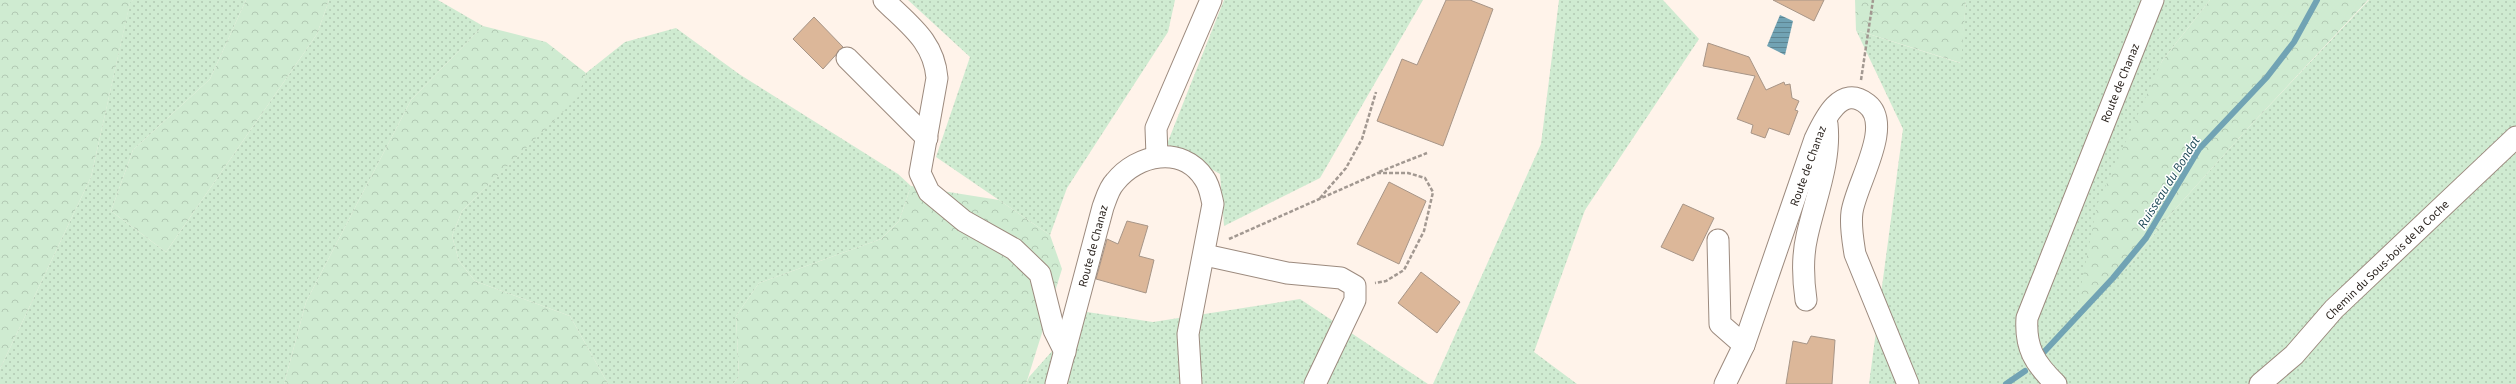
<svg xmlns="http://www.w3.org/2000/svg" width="2516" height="384" font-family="'Source Sans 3',sans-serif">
  <defs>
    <pattern id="grass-dots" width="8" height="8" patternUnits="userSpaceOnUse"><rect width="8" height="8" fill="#cfebd1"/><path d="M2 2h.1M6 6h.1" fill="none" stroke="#b2c9b3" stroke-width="1.8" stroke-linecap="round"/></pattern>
    <pattern id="forest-crowns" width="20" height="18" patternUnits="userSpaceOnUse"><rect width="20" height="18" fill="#cfebd1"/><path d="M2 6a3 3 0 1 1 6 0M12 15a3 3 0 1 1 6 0" fill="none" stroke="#b2c9b3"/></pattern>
    <pattern id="water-rules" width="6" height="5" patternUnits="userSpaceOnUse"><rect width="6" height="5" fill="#71a3b4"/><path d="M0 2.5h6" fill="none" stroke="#5d8592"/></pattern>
  </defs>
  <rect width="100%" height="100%" fill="#fff3ea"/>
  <!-- grass -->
  <g fill="url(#grass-dots)">
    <path d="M 133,0 L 246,0 L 210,79 L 133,150 L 111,211 L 166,252 L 317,34 L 329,0 L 438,0 L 483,26 L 411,100 L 306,302 L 284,384 L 0,384 L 0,369 L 91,177 L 130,2 Z"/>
    <path d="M 908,0 L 1175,0 L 1168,32 L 1067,188 L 1050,235 L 936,157 L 970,57 Z"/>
    <path d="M 1224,0 L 1423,0 L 1320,178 L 1224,226 L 1220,174 L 1167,144 Z"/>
    <path d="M 1559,0 L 1663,0 L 1699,39 L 1585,210 L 1534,352 L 1577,384 L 1433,384 L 1541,144 Z"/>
    <path d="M 1966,0 L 2210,0 L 2162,61 L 2077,311 L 2128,267 L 2168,217 L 2249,127 L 2369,0 L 2516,0 L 2516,384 L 1869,384 L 1903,129 L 1856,30 L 1960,63 Z"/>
    <path d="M 676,28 L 739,74 L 898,174 L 911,186 L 899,221 L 881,239 L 759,283 L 736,316 L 739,377 L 733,384 L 608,384 L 570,316 L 475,281 L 459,261 L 452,236 L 462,211 L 577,97 L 586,73 L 625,42 Z"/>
    <path d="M 1300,299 L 1428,384 L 1026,384 L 1029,377 L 1087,312 L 1153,322 Z"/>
  </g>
  <!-- forest -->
  <g fill="url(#forest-crowns)">
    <path d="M 0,0 L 133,0 L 130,3 L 91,177 L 0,369 Z"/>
    <path d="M 246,0 L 329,0 L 317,34 L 166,252 L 111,211 L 133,150 L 210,79 Z"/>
    <path d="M 1855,0 L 1966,0 L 1961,63 L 1856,30 Z"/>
    <path d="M 2210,0 L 2368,0 L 2249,127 L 2168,217 L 2128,267 L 2076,312 L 2097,205 L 2162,61 Z"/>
    <path d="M 483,26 L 546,42 L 586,73 L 578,97 L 462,211 L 452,236 L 459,261 L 475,281 L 570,316 L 608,384 L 284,384 L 306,302 L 411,100 Z"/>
    <path d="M 911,186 L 999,200 L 1050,235 L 1062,269 L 1026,384 L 733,384 L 739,377 L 736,316 L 759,283 L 881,239 L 899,221 Z"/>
  </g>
  <!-- water -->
  <path fill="url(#water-rules)" d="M 1780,15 L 1793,21 L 1785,55 L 1767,46 Z"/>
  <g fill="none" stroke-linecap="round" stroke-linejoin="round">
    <!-- stream -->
    <g stroke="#71a3b4" stroke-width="6">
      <path d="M 2044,352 L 2113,278 L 2146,238 L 2199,149 L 2267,77 L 2294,42 L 2317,0"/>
      <path d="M 2006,384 L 2025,371"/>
    </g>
  </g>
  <!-- building -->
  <g fill="#dcb799" stroke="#a79587">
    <path d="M 1446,0 L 1470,0 L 1493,9 L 1443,146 L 1377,121 L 1402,59 L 1417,65 Z"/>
    <path d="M 1773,0 L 1824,0 L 1814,21 Z"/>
    <path d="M 814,17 L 843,47 L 823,69 L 793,39 Z"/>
    <path d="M 1708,43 L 1749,57 L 1766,90 L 1784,82 L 1785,85 L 1790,84 L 1792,98 L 1799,101 L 1795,110 L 1798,111 L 1789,135 L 1769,128 L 1765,138 L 1751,133 L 1753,125 L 1737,119 L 1755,76 L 1703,66 Z"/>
    <path d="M 1389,182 L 1426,201 L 1399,264 L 1357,244 Z"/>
    <path d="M 1683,204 L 1714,218 L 1693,261 L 1661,247 Z"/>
    <path d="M 1127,221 L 1148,226 L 1139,256 L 1154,260 L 1146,293 L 1096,279 L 1107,239 L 1118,244 Z"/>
    <path d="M 1421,272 L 1460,302 L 1437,333 L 1398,303 Z"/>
    <path d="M 1811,336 L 1835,340 L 1832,384 L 1786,384 L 1793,341 L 1807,344 Z"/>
  </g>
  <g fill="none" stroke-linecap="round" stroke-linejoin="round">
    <defs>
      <g id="minor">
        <path d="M 884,0 C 909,25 934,41 937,78 L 920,173 L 929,192 L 964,221 L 1014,249 L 1040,274 L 1054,330 L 1065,352"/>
        <path d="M 847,58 L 927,138"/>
        <path d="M 1157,156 L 1156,128 L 1211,0"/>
        <path d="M 1718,240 L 1720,324 L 1744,345"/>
        <path d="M 1205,255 L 1287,273 L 1341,278 L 1355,286 L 1355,300 L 1315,384"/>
        <path d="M 1806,300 C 1803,279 1802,257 1807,236 C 1815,199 1831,162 1827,124"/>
        <path d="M 1056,384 L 1103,207 C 1106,199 1109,188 1115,182 C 1137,154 1182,145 1204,178 C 1210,186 1211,196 1213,204 L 1188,334 L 1191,384"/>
        <path d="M 1725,384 L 1744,345 L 1815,139 C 1824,120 1841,83 1867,104 C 1894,125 1856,184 1852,212 C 1850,226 1853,241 1855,254 L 1908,384"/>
        <path d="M 2056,384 C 2034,363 2025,347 2027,318 L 2153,0"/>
        <path d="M 2260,384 L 2294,355 L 2334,309 L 2516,137"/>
      </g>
    </defs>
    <!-- minor casing -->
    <use href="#minor" stroke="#9c8a7e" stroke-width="23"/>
    <!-- path -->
    <g stroke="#a29891" stroke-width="2.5" stroke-dasharray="4 2" stroke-linecap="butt">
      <path d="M 1861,80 L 1873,0"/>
      <path d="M 1379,172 L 1427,153"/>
      <path d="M 1320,198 L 1346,168 L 1362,139 L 1376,92"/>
      <path d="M 1229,239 L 1378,173 L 1408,173 L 1425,178 L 1433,192 L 1424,231 L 1404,270 L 1386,281 L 1375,283"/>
    </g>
    <!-- minor -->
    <use href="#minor" stroke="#fff" stroke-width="21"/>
  </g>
  <g text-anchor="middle" stroke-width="3" stroke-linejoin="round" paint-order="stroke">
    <!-- street labels -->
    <g font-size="12" fill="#2b241f" stroke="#fff">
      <text transform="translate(2120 83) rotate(-68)" y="4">Route de Chanaz</text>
      <text transform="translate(1808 166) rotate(-70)" y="4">Route de Chanaz</text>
      <text transform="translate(1093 246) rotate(-75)" y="4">Route de Chanaz</text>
      <text transform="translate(2387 260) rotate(-44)" y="4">Chemin du Sous-bois de la Coche</text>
    </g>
    <!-- water labels -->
    <g font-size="13" font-style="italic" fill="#1c4856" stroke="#fff">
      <text transform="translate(2168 182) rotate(-58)" y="5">Ruisseau du Bondat</text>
    </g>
  </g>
</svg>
